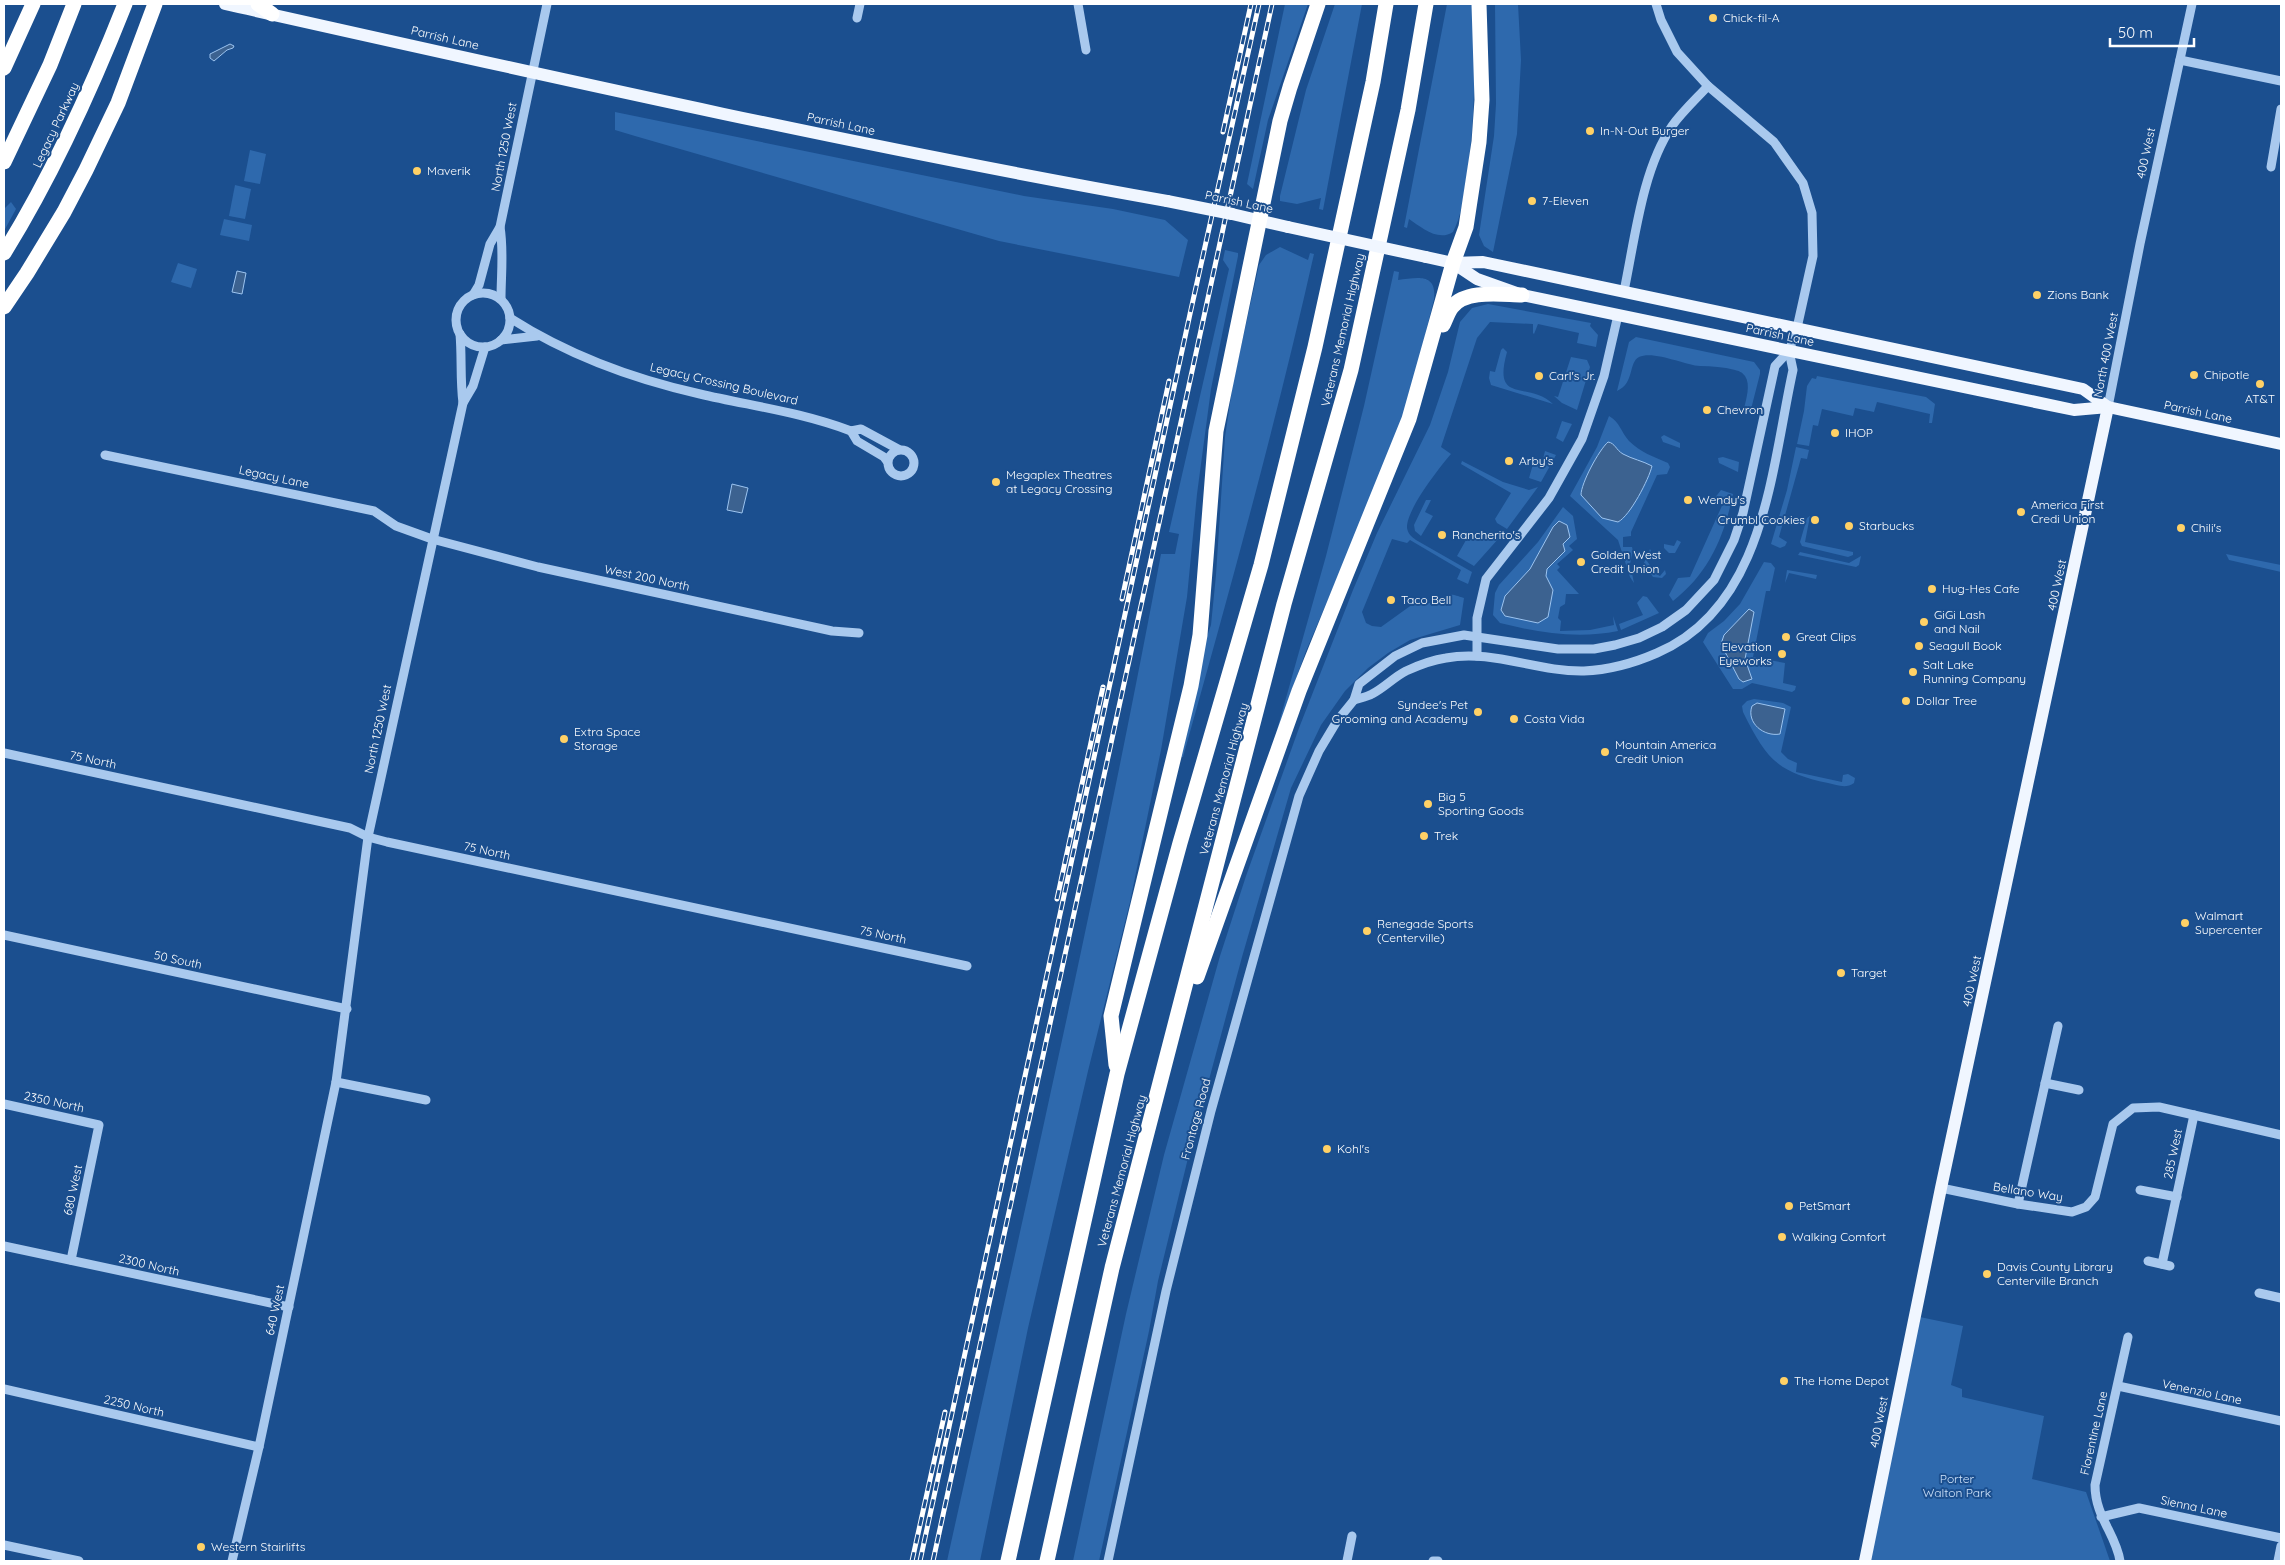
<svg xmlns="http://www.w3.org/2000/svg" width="2285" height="1565" font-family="Quicksand,sans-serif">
  <rect width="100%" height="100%" fill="#1b4f8f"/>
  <!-- green -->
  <g fill="#2e69ad">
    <path d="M 1285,4 L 1308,4 L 1268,120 L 1253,189 L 1247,184 Z"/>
    <path d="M 1335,4 L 1362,4 L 1323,210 L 1319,209 L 1321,198 L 1297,204 L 1280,201 L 1280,196 L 1306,90 Z"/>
    <path d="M 1447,4 L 1473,4 C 1475,63 1476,121 1466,180 C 1463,198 1462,215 1453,232 C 1438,242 1421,227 1409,219 L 1407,228 L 1404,227 Z"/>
    <path d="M 1495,4 L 1518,4 L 1521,60 L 1517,134 L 1493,252 L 1484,246 L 1479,235 L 1494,136 L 1496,104 Z"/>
    <path d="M 615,112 L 1024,196 L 1113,209 L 1165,220 L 1188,240 L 1179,277 L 999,241 L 635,136 L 615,130 Z"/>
    <path d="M 250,150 L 266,154 L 260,184 L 244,181 Z"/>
    <path d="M 235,185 L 251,189 L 245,219 L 229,216 Z"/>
    <path d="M 11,202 L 16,209 L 4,231 L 4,209 Z"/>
    <path d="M 224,219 L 252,225 L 249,241 L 220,235 Z"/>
    <path d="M 1280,247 L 1308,260 L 1310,253 L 1314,254 C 1276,423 1230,590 1183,757 L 1179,757 L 1203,648 L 1211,625 L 1216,575 L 1225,437 L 1233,383 L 1259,265 L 1266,255 Z"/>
    <path d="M 1225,250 L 1238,253 L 1238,256 L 1211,389 L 1197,494 L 1187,597 L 1161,750 L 1130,902 L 1088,1071 L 1028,1328 L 980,1561 L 947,1561 C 1021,1226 1098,891 1161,554 L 1175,554 L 1179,534 L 1169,532 L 1229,269 L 1223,260 Z"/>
    <path d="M 178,263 L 197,269 L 191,288 L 171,282 Z"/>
    <path d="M 1394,271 L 1399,272 L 1398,280 C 1416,278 1437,272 1434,299 L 1410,397 L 1375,489 L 1306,651 L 1275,737 L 1326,556 L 1364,406 Z"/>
    <path d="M 1488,304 L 1591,323 L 1590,326 L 1598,335 L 1596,347 L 1577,343 L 1579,333 L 1538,324 L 1534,334 L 1533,333 L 1533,324 L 1490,322 L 1477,338 L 1441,447 L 1451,454 C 1439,468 1406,510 1407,528 C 1408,534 1412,537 1416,540 L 1472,572 L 1468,584 L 1457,579 L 1461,570 L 1410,540 L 1407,543 L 1392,539 L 1362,612 L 1366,623 L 1372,626 L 1381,627 L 1413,604 L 1441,602 C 1452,593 1449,593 1464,598 L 1460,625 L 1410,640 L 1388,653 L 1368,668 L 1345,691 L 1321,725 L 1291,788 L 1242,957 L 1189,1154 L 1158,1281 L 1149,1331 L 1099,1561 L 1073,1561 L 1126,1314 L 1164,1155 L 1220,956 L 1246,876 L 1299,728 L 1353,590 L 1377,533 L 1430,425 L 1448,372 L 1460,322 L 1472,308 Z"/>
    <path d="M 1636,337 L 1754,362 L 1760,370 L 1760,374 L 1750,413 L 1744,409 C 1746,399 1751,385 1745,376 C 1742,372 1739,371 1735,370 C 1723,367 1712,366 1700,366 C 1685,365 1653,350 1639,357 C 1628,363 1635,383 1617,391 L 1629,342 Z"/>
    <path d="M 1503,348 L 1507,352 C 1492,406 1528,380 1553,404 L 1491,385 L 1489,378 L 1490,371 L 1495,372 L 1501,350 Z"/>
    <path d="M 1571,357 L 1587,360 L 1590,367 L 1577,410 L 1562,403 L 1554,396 L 1558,397 Z"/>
    <path d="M 1817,376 L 1926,397 L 1935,404 L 1932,423 L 1929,423 L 1930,414 L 1877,402 L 1874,412 L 1855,408 L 1853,416 L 1822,409 L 1818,426 L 1813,425 L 1809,446 L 1797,444 L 1804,411 L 1807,386 L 1812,378 L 1816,379 Z"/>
    <path d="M 1609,416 C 1620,422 1621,432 1629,441 C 1640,452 1654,457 1668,463 L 1670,467 L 1667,474 L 1657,475 L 1631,532 L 1631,536 L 1623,537 L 1623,547 L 1632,547 L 1633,551 L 1630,564 L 1634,583 L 1630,577 L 1618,540 L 1570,496 L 1597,447 Z"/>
    <path d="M 1562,421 L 1572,424 L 1563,442 L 1556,438 Z"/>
    <path d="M 1664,435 L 1680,443 L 1680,448 L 1663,442 L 1661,437 Z"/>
    <path d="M 1796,447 L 1809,450 L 1807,459 L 1801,458 L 1779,537 L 1787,542 L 1785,546 L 1780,548 L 1771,544 L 1787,490 Z"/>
    <path d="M 1545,451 L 1556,455 L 1541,482 L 1529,478 L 1534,461 L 1542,463 Z"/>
    <path d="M 1723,457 L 1739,462 L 1738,472 L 1719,463 L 1718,458 Z"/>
    <path d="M 1462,461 L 1503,482 L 1529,490 L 1538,487 L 1507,529 L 1497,523 L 1495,519 L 1511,493 L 1461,464 Z"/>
    <path d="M 1721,490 L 1733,494 C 1724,537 1709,573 1673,601 L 1669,595 L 1678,578 L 1690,577 L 1725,499 L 1714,499 Z"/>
    <path d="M 1426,500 L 1431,500 L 1425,512 L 1433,516 L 1421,536 L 1415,531 L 1414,525 Z"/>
    <path d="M 1563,507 L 1573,516 L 1577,539 L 1569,546 L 1573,550 L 1557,564 L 1560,567 L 1557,570 L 1579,594 L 1566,594 L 1565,604 L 1560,607 L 1558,618 L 1561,621 L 1560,631 L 1590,630 L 1614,625 L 1613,616 L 1618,631 C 1578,639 1540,633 1500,623 L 1493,615 L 1495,593 L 1499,585 L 1538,542 Z"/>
    <path d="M 1810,516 L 1805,542 L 1853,552 L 1853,555 L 1848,557 L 1802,546 L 1800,542 L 1807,518 Z"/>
    <path d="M 1487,532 L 1499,538 L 1474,566 L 1457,556 L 1470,533 L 1477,537 Z"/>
    <path d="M 1677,540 L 1681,542 L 1675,553 L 1669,553 L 1664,548 L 1664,544 L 1674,546 Z"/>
    <path d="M 1650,549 L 1651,551 L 1647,561 L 1656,574 L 1660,576 L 1665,570 L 1666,574 L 1662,578 L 1653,577 L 1644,563 Z"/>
    <path d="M 1800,552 L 1849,563 L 1861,556 L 1859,565 L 1856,567 L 1798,555 Z"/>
    <path d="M 2226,554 L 2281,565 L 2281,572 L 2229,560 Z"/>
    <path d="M 1764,562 L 1771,563 L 1775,568 L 1770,591 L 1766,591 L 1753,657 L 1785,663 L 1783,683 L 1796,686 L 1795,690 L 1792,692 L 1752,683 L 1742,689 L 1733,689 L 1703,642 L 1708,633 L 1724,621 L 1740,604 Z"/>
    <path d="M 1787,570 L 1817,575 L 1816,579 L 1789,573 L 1785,583 Z"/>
    <path d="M 1643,596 L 1647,597 L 1659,613 L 1621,630 L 1619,624 L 1643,615 L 1637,603 Z"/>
    <path d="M 1754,699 L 1783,703 L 1791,707 L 1781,752 L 1788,759 L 1797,763 L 1796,772 L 1842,782 L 1843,775 L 1848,774 L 1855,778 L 1854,783 C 1846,789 1837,785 1828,783 C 1776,772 1766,758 1743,712 L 1742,706 L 1747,701 Z"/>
    <path d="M 1915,1316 L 1963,1326 L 1951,1385 L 1962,1389 L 1962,1397 L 2044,1416 L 2032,1479 L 2086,1492 L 2110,1561 L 1865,1561 Z"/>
  </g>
  <!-- water -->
  <g fill="#3c6290" stroke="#9cc4f0">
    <path d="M 230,44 L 234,46 L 233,48 L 227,50 L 214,61 L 210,58 L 210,54 Z"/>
    <path d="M 237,271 L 246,273 L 242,294 L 232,292 Z"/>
    <path d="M 1608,442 C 1615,443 1616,450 1623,454 C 1632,459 1643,461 1652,466 C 1649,479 1630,516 1618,522 L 1602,518 L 1581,495 C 1581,483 1599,450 1608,442 Z"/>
    <path d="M 732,484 L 748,488 L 742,513 L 727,510 Z"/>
    <path d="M 1559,521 L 1567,525 L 1570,537 L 1563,544 L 1565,551 L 1547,569 L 1546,576 L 1553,590 L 1548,617 L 1538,623 L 1505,616 L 1501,610 L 1505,596 L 1530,569 L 1553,527 Z"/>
    <path d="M 1749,609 L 1754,612 L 1745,659 L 1752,679 L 1743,682 L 1739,679 L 1721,644 L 1724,635 Z"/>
    <path d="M 1757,703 L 1785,709 L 1780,734 C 1764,737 1746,723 1752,706 Z"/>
  </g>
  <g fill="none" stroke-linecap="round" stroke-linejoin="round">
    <!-- minor -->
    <g stroke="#a9c9ee" stroke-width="9">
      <path d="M 1078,4 L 1086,50"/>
      <path d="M 857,18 L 860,4"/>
      <path d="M 2180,60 L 2281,81"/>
      <path d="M 2271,167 L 2281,109"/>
      <path d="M 500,227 C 504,251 501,275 501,299"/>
      <path d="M 1624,291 C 1635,239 1642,170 1672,126 C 1682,112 1696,99 1708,86"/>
      <circle cx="483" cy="320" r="27"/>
      <path d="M 473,295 L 479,285 L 490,244 L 500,227 L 547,4"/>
      <path d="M 510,318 C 568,355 633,379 700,394 C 751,406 801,412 851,431 L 861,429 L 898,449"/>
      <path d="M 460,334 C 462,357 460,380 463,403"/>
      <path d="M 501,340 L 537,336"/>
      <path d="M 2108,407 L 2140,244 L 2192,4"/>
      <path d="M 851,431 L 857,441 L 884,457 L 887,461"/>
      <circle cx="901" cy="463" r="13"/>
      <path d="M 105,455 L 374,511 L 396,526 L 432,539 L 538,567 L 832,631 L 859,633"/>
      <path d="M 1477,656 L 1477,618 L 1486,579 L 1549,498 L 1582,439 L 1604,376 L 1618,315"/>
      <path d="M 1354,700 C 1360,698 1367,697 1372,694 C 1384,688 1394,677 1406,671 C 1419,665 1432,660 1446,658 C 1492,649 1537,672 1584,671 C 1609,670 1634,663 1657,653 C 1765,607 1771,470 1793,370 L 1789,351"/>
      <path d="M 4,753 L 350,828 L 368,837 L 387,842 L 967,966"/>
      <path d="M 4,935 L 347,1009"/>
      <path d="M 336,1082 L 426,1100"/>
      <path d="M 2045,1083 L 2079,1090"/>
      <path d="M 4,1104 L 99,1125 L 71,1260"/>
      <path d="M 1941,1188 L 2018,1204 L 2072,1212 L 2086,1207 L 2095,1197 L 2113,1124 L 2133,1108 L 2159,1107 L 2281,1135"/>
      <path d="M 2140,1190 L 2177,1197"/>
      <path d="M 2018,1204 L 2058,1026"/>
      <path d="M 4,1246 L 289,1307"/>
      <path d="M 2148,1261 L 2170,1266"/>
      <path d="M 2162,1264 L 2194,1115"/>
      <path d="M 2259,1293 L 2281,1298"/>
      <path d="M 2118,1386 L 2281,1421"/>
      <path d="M 4,1389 L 259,1447"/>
      <path d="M 2101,1517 L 2139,1508 L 2281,1538"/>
      <path d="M 4,1545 L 79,1561"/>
      <path d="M 232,1561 L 259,1447 L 336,1082 L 368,837 L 463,403 L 473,386 L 485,347"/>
      <path d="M 1108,1561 L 1166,1291 L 1211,1111 L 1299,796 L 1319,751 L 1337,721 L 1354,700 L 1359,684 L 1395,656 L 1422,643 L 1464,635 L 1558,649 L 1594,649 L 1615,645 L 1639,638 L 1662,627 L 1686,610 L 1714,580 L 1734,540 L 1743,513 L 1775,366 L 1789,351 L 1797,328 L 1813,256 L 1812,213 L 1803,183 L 1774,142 L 1708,86 L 1677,52 L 1661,20 L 1656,4"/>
      <path d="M 1347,1561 L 1352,1536"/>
      <path d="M 1433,1561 L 1438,1561"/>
      <path d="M 2120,1561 C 2116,1534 2095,1517 2095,1485 L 2128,1337"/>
      <path d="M 2278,1561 L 2281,1546"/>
    </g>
    <!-- major -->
    <g stroke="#f0f6ff" stroke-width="12">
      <path d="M 225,4 C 538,74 851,145 1167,201"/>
      <path d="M 1232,214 L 1288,227"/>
      <path d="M 1426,257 L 1453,263 L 1483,262 L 2083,389 L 2108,407"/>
      <path d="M 1453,263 L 1477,279 L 1522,295 L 2074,410 L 2108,407 L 2281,444"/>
      <path d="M 1865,1561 L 1941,1188 L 2108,407"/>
    </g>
    <!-- highway -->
    <g stroke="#fff" stroke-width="15">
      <path d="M 258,4 L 272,14"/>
      <path d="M 4,68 L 33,4"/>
      <path d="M 4,162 L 50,65 L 74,4"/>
      <path d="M 4,253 C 53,174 91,90 125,4"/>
      <path d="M 4,307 L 27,273 L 64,212 L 86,170 L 118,103 L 155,4"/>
      <path d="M 1443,325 C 1446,319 1448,312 1452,307 C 1466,289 1503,295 1522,295"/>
      <path d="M 1197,977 L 1299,691 L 1409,419 L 1453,263 L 1466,227 L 1479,142 L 1482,100 L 1479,4"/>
      <path d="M 1116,1065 L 1111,1016 L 1191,686 L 1200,635 L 1216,431 L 1280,121 L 1290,87 L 1318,4"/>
      <path d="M 1008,1561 L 1117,1074 L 1180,843 L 1261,565 L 1315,347 L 1373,82 L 1386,4"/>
      <path d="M 1047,1561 L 1112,1268 L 1284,604 L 1351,370 L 1408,110 L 1426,4"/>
    </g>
    <defs>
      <g id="rail">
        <path d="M 1223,132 L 1251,4"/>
        <path d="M 1122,599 L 1169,381"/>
        <path d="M 1057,899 L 1103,687"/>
        <path d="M 912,1561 L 945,1412"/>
        <path d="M 920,1561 L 1190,314 L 1259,4"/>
        <path d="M 933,1561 L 1272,4"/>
      </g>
    </defs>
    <!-- rail casing -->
    <use href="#rail" stroke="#fff" stroke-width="5"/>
    <!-- rail -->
    <use href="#rail" stroke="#1b4f8f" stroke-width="3" stroke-dasharray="9" stroke-linecap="butt"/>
    <!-- major-bridge -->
    <g stroke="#f0f6ff" stroke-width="12">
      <path d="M 1167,201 L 1232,214"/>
      <path d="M 1288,227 L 1426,257"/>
    </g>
  </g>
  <!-- markers -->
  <g fill="#ffd166" stroke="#1b4f8f" stroke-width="2">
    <circle cx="1713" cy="18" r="5"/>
    <circle cx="1590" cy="131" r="5"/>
    <circle cx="417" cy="171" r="5"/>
    <circle cx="1532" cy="201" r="5"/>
    <circle cx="2037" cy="295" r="5"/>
    <circle cx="2194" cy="375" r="5"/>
    <circle cx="1539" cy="376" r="5"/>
    <circle cx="2260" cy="384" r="5"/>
    <circle cx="1707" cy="410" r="5"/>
    <circle cx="1835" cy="433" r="5"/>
    <circle cx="1509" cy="461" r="5"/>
    <circle cx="996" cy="482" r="5"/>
    <circle cx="1688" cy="500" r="5"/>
    <circle cx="2021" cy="512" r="5"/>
    <circle cx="1815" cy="520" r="5"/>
    <circle cx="1849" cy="526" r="5"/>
    <circle cx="2181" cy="528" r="5"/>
    <circle cx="1442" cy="535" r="5"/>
    <circle cx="1581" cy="562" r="5"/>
    <circle cx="1932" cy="589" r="5"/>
    <circle cx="1391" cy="600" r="5"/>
    <circle cx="1924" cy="622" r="5"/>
    <circle cx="1786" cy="637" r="5"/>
    <circle cx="1919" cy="646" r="5"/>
    <circle cx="1782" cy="654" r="5"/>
    <circle cx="1913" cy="672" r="5"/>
    <circle cx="1906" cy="701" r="5"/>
    <circle cx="1478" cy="712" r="5"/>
    <circle cx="1514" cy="719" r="5"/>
    <circle cx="564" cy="739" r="5"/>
    <circle cx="1605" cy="752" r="5"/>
    <circle cx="1428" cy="804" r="5"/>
    <circle cx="1424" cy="836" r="5"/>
    <circle cx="2185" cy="923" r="5"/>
    <circle cx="1367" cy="931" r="5"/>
    <circle cx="1841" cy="973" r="5"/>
    <circle cx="1327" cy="1149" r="5"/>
    <circle cx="1789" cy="1206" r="5"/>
    <circle cx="1782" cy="1237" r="5"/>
    <circle cx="1987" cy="1274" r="5"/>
    <circle cx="1784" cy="1381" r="5"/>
    <circle cx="201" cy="1547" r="5"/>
  </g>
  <g text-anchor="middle" stroke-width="4" stroke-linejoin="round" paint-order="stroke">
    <!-- poi labels -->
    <g font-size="12" fill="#fff" stroke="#1b4f8f" text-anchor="start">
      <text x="1723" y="22">Chick-fil-A</text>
      <text x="1600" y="135">In-N-Out Burger</text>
      <text x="427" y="175">Maverik</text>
      <text x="1542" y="205">7-Eleven</text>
      <text x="2047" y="299">Zions Bank</text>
      <text x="2204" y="379">Chipotle</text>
      <text x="1549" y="380">Carl's Jr.</text>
      <text x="2260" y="403" text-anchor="middle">AT&amp;T</text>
      <text x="1717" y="414">Chevron</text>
      <text x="1845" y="437">IHOP</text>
      <text x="1519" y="465">Arby's</text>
      <text x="1006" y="479">Megaplex Theatres<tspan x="1006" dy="14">at Legacy Crossing</tspan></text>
      <text x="1698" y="504">Wendy's</text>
      <text x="2031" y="509">America First<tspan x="2031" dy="14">Credi Union</tspan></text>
      <text x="1805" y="524" text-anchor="end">Crumbl Cookies</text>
      <text x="1859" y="530">Starbucks</text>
      <text x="2191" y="532">Chili's</text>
      <text x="1452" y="539">Rancherito's</text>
      <text x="1591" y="559">Golden West<tspan x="1591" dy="14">Credit Union</tspan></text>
      <text x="1942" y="593">Hug-Hes Cafe</text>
      <text x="1401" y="604">Taco Bell</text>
      <text x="1934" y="619">GiGi Lash<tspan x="1934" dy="14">and Nail</tspan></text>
      <text x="1796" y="641">Great Clips</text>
      <text x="1929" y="650">Seagull Book</text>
      <text x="1772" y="651" text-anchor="end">Elevation<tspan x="1772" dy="14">Eyeworks</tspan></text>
      <text x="1923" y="669">Salt Lake<tspan x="1923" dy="14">Running Company</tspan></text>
      <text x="1916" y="705">Dollar Tree</text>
      <text x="1468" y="709" text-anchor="end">Syndee's Pet<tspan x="1468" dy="14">Grooming and Academy</tspan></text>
      <text x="1524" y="723">Costa Vida</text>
      <text x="574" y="736">Extra Space<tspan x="574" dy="14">Storage</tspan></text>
      <text x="1615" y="749">Mountain America<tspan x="1615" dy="14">Credit Union</tspan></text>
      <text x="1438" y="801">Big 5<tspan x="1438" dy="14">Sporting Goods</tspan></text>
      <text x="1434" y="840">Trek</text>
      <text x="2195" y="920">Walmart<tspan x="2195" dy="14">Supercenter</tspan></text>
      <text x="1377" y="928">Renegade Sports<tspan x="1377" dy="14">(Centerville)</tspan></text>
      <text x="1851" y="977">Target</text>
      <text x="1337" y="1153">Kohl's</text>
      <text x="1799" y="1210">PetSmart</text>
      <text x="1792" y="1241">Walking Comfort</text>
      <text x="1997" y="1271">Davis County Library<tspan x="1997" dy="14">Centerville Branch</tspan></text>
      <text x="1794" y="1385">The Home Depot</text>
      <text x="211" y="1551">Western Stairlifts</text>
    </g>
    <!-- street labels -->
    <g font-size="12" fill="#fff" stroke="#1b4f8f">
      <text transform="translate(445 38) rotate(13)" y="4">Parrish Lane</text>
      <text transform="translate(841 124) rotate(12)" y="4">Parrish Lane</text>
      <text transform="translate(56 125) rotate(-65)" y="4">Legacy Parkway</text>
      <text transform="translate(504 147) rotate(-79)" y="4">North 1250 West</text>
      <text transform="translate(2146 153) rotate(-78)" y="4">400 West</text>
      <text transform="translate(1239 202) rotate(12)" y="4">Parrish Lane</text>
      <text transform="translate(1343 330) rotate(-77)" y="4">Veterans Memorial Highway</text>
      <text transform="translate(1780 335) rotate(12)" y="4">Parrish Lane</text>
      <text transform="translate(2106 355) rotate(-79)" y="4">North 400 West</text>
      <text transform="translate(724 384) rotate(13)" y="4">Legacy Crossing Boulevard</text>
      <text transform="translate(2198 412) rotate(12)" y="4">Parrish Lane</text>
      <text transform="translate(274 477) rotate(12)" y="4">Legacy Lane</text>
      <text transform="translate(647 578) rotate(12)" y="4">West 200 North</text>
      <text transform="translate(2057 585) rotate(-78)" y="4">400 West</text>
      <text transform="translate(378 729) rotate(-78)" y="4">North 1250 West</text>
      <text transform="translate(93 760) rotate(12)" y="4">75 North</text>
      <text transform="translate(1224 779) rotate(-75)" y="4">Veterans Memorial Highway</text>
      <text transform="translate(487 851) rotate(12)" y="4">75 North</text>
      <text transform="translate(883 935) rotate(12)" y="4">75 North</text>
      <text transform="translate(178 960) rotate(12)" y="4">50 South</text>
      <text transform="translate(1972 981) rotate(-78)" y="4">400 West</text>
      <text transform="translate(54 1102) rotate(12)" y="4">2350 North</text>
      <text transform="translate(1196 1119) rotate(-75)" y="4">Frontage Road</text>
      <text transform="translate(2173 1154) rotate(-78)" y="4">285 West</text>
      <text transform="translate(1122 1171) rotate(-75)" y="4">Veterans Memorial Highway</text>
      <text transform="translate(73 1190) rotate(-78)" y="4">680 West</text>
      <text transform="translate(2028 1192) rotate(9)" y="4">Bellano Way</text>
      <text transform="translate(149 1265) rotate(13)" y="4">2300 North</text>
      <text transform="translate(275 1310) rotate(-78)" y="4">640 West</text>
      <text transform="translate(2202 1392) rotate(12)" y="4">Venenzio Lane</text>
      <text transform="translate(134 1406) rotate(13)" y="4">2250 North</text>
      <text transform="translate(1879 1422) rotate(-79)" y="4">400 West</text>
      <text transform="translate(2094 1433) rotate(-77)" y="4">Florentine Lane</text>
      <text transform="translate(2194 1507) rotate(12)" y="4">Sienna Lane</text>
    </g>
    <!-- park labels -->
    <g font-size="12" fill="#cfe3fa" stroke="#1b4f8f">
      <text x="1957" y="1483">Porter<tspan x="1957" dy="14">Walton Park</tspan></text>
    </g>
  </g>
  <!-- border -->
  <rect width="2285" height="1565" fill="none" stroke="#ffffff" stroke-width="10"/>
  <!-- scale -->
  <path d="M2110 38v8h84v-8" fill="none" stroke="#ffffff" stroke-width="2.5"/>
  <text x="2118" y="38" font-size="15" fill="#ffffff" stroke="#1b4f8f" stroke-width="4" paint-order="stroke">50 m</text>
</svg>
